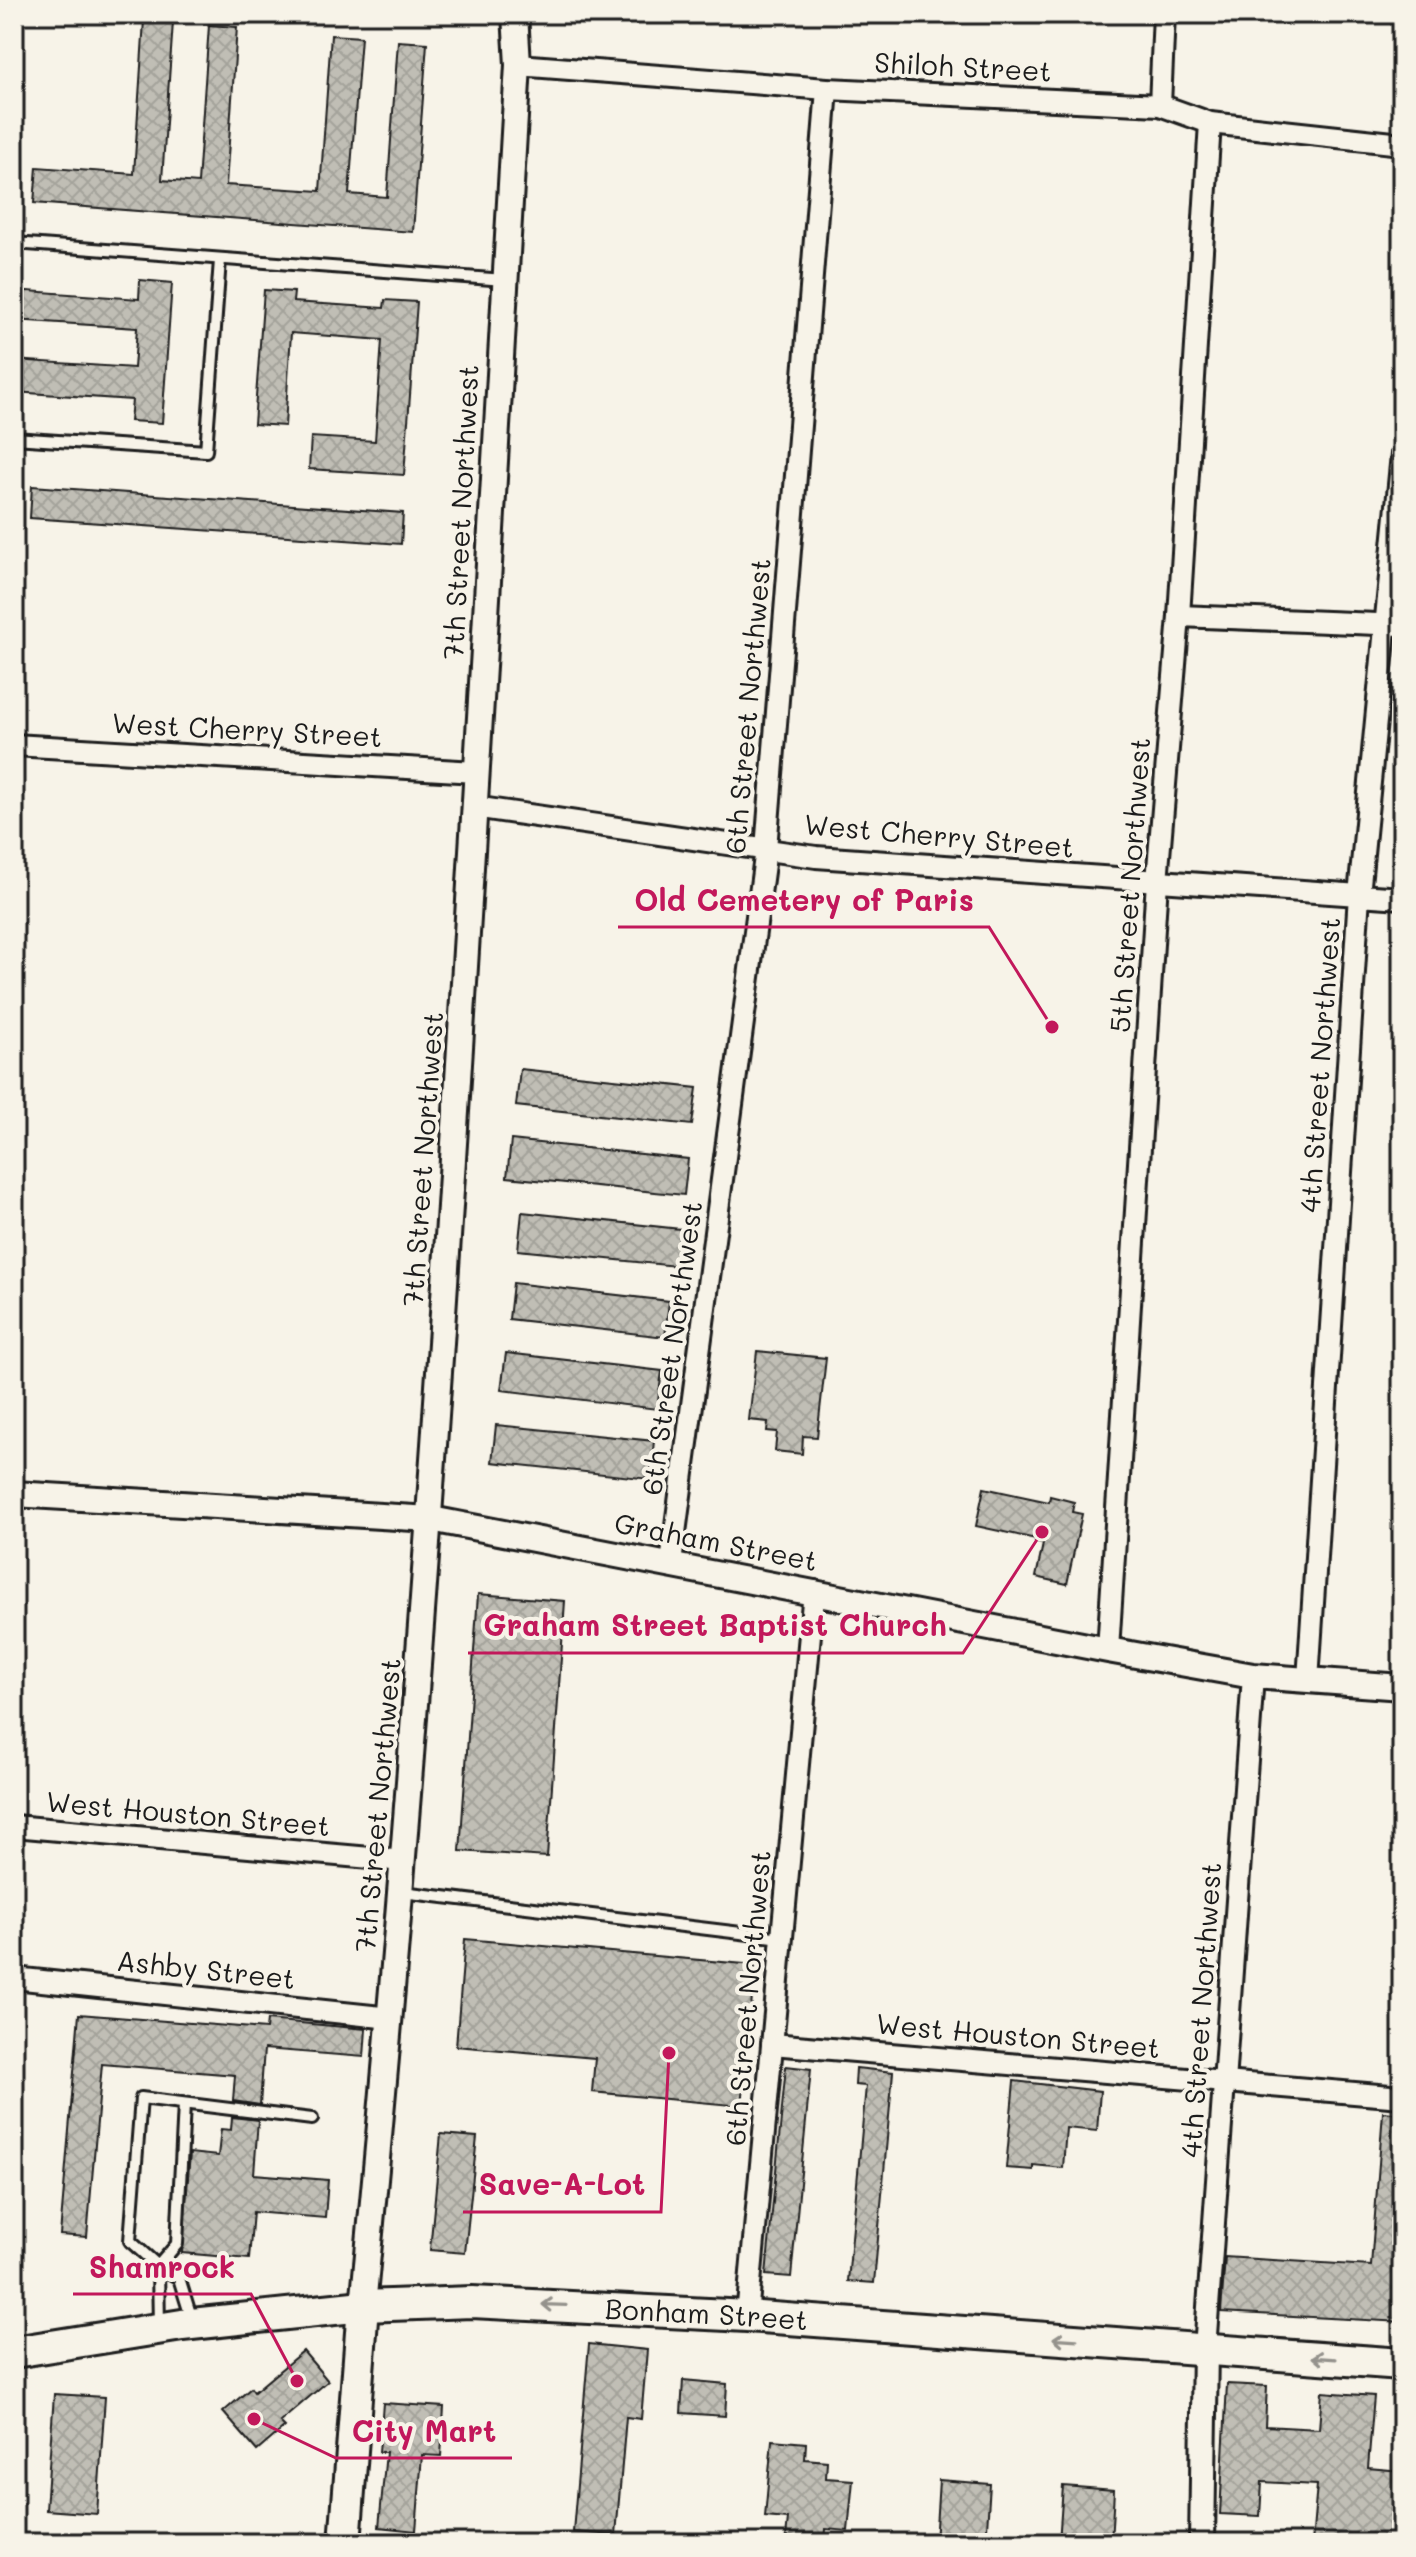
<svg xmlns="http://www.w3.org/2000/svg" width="1416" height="2557" font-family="Mali,sans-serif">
  <defs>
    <pattern id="building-cross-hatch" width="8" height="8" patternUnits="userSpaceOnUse" patternTransform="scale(2)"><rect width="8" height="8" fill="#c0beb5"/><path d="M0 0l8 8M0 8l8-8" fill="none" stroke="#a4a39b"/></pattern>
  </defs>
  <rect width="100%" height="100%" fill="#f7f3e8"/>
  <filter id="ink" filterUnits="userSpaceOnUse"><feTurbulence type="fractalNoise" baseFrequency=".0125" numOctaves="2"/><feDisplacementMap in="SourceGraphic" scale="16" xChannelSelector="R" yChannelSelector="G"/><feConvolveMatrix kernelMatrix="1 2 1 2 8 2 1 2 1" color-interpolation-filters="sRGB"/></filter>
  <g filter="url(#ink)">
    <!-- building -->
    <g fill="url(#building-cross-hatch)" stroke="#1c1c1c" stroke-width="2">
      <path d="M 144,20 L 173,22 L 162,180 L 198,183 L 209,25 L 237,27 L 226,185 L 320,191 L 331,35 L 361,37 L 349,194 L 387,197 L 398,41 L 427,43 L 413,232 L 34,203 L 37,167 L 134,174 Z"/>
      <path d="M 140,280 L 172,283 L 162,423 L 130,421 L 132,400 L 14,392 L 14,360 L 134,368 L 137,328 L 14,320 L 14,290 L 139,299 Z"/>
      <path d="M 264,290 L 294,292 L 293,302 L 384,308 L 385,300 L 417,302 L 404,475 L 309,469 L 311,437 L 375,441 L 382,340 L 291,333 L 285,426 L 254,424 Z"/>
      <path d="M 32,486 L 403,513 L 401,544 L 30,518 Z"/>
      <path d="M 520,1069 L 697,1088 L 692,1125 L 516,1106 Z"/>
      <path d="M 511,1140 L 688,1159 L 684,1195 L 507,1177 Z"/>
      <path d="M 522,1212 L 680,1229 L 676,1266 L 518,1250 Z"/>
      <path d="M 513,1283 L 669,1301 L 665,1337 L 509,1319 Z"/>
      <path d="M 757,1351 L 826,1358 L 817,1437 L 803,1436 L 802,1454 L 775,1451 L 777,1432 L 767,1431 L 768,1422 L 749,1420 Z"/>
      <path d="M 506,1353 L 662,1371 L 657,1409 L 501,1390 Z"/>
      <path d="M 496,1425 L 654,1441 L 650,1479 L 492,1462 Z"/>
      <path d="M 984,1488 L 1049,1502 L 1050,1496 L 1074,1502 L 1072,1512 L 1082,1514 L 1067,1584 L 1036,1577 L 1043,1544 L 1035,1542 L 1036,1539 L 976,1526 Z"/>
      <path d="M 478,1594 L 565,1601 L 547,1857 L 460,1851 Z"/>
      <path d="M 465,1939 L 755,1965 L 742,2106 L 592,2092 L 595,2058 L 456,2046 Z"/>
      <path d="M 79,2014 L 266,2029 L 267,2020 L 366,2029 L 364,2057 L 264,2049 L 260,2105 L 233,2101 L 235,2075 L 102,2064 L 87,2237 L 60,2235 Z"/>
      <path d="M 786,2066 L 811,2069 L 791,2277 L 766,2275 Z"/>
      <path d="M 856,2068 L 893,2072 L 874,2283 L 848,2281 L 866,2086 L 855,2085 Z"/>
      <path d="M 1014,2081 L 1100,2091 L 1097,2131 L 1066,2128 L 1063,2168 L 1033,2165 L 1033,2170 L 1006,2168 Z"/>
      <path d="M 1383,2112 L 1402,2114 L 1402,2322 L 1221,2312 L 1225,2257 L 1371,2266 Z"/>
      <path d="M 232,2117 L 258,2120 L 254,2174 L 328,2180 L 325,2218 L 253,2212 L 249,2259 L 182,2253 L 190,2153 L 218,2156 L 221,2129 L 231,2130 Z"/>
      <path d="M 441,2134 L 477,2137 L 465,2253 L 430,2250 Z"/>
      <path d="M 589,2344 L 647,2350 L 641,2419 L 626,2417 L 616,2535 L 573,2532 Z"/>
      <path d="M 303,2351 L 328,2381 L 280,2422 L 285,2427 L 257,2451 L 223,2412 L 251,2388 L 254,2392 Z"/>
      <path d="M 683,2380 L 727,2384 L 725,2416 L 681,2413 Z"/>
      <path d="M 1227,2384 L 1267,2386 L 1265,2426 L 1319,2429 L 1322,2392 L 1374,2396 L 1368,2468 L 1402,2471 L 1402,2543 L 1312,2543 L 1317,2485 L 1262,2482 L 1260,2516 L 1220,2514 Z"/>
      <path d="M 54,2394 L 105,2397 L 97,2514 L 46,2510 Z"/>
      <path d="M 383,2403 L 444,2407 L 441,2456 L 422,2455 L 416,2531 L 379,2527 L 386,2452 L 379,2452 Z"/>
      <path d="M 772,2440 L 806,2443 L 805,2459 L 827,2461 L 826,2478 L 853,2480 L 848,2531 L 826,2529 L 825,2541 L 786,2537 L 788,2519 L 765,2517 Z"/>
      <path d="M 939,2480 L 990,2484 L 986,2543 L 935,2543 Z"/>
      <path d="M 1063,2486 L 1114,2490 L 1111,2543 L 1059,2543 Z"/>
    </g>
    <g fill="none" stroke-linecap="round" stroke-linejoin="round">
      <defs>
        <g id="service">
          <path d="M 14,243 L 505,280"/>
          <path d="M 14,438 L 206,451 L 220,260"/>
          <path d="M 402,1892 L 782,1938"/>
          <path d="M 192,2320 L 179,2278 L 158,2266 L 130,2241 L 141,2098 L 312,2119"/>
          <path d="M 159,2327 L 158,2266 L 177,2244 L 184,2104"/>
        </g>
        <g id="minor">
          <path d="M 518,65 L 827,89 L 1160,105 L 1210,123 L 1402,144"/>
          <path d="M 1160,105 L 1164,14"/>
          <path d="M 1179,616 L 1402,625"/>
          <path d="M 14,745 L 476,772"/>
          <path d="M 474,807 L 816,857 L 1402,898"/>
          <path d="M 671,1563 L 766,849 L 827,89"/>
          <path d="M 1108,1650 L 1157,881 L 1179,616 L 1210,123"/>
          <path d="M 1308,1680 L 1359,895 L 1402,454"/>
          <path d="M 14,1826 L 404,1861"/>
          <path d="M 14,1978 L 391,2018"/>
          <path d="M 772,2044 L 1402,2097"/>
          <path d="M 747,2316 L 814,1591"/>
          <path d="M 1205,2349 L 1253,1676"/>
        </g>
        <g id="tertiary">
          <path d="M 14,1494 L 431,1519 L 1108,1650 L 1253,1676 L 1402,1687"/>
          <path d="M 363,2306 C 436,1560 474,812 518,65 L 515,14"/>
          <path d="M 1202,2543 L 1205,2349"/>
        </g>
        <g id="primary">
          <path id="s1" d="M 14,2352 L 182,2325 L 363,2306 L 472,2302 L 747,2316 L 1402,2364"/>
          <path d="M 345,2543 L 363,2306"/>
        </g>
      </defs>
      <!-- service casing -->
      <use href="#service" stroke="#1c1c1c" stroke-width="16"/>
      <!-- minor casing -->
      <use href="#minor" stroke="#1c1c1c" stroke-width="26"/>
      <!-- tertiary casing -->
      <use href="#tertiary" stroke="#1c1c1c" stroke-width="30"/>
      <!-- primary casing -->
      <use href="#primary" stroke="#1c1c1c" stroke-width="36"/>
      <!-- service -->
      <use href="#service" stroke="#f7f3e8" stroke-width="10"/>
      <!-- minor -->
      <use href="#minor" stroke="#f7f3e8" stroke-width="20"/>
      <!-- tertiary -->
      <use href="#tertiary" stroke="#f7f3e8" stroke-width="24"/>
      <!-- primary -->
      <use href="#primary" stroke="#f7f3e8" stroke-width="30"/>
    </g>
    <!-- one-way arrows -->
    <defs><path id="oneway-shaft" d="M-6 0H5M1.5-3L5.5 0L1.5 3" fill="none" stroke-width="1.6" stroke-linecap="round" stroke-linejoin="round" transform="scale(2)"/></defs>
    <g stroke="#94928c">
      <use href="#oneway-shaft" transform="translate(554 2305) rotate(-178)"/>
      <use href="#oneway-shaft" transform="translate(1065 2339) rotate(-176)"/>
      <use href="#oneway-shaft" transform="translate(1324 2358) rotate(-176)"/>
    </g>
  </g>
  <g text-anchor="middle" stroke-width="8" stroke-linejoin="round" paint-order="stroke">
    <!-- street labels -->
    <g font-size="28" fill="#1c1c1c" stroke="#f7f3e8">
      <text transform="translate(963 67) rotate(3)" y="10">Shiloh Street</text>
      <text transform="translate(461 512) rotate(-87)" y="10">7th Street Northwest</text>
      <text transform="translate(748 706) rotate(-85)" y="10">6th Street Northwest</text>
      <text transform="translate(247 730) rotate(3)" y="10">West Cherry Street</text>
      <text transform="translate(939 836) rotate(5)" y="10">West Cherry Street</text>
      <text transform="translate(1130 885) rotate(-86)" y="10">5th Street Northwest</text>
      <text transform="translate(1320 1065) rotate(-86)" y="10">4th Street Northwest</text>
      <text transform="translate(423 1159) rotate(-86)" y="10">7th Street Northwest</text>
      <text transform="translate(672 1348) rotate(-82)" y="10">6th Street Northwest</text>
      <text transform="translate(716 1542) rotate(11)" y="10">Graham Street</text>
      <text transform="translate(378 1805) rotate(-85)" y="10">7th Street Northwest</text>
      <text transform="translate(188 1814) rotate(5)" y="10">West Houston Street</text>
      <text transform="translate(206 1970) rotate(6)" y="10">Ashby Street</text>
      <text transform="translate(748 1998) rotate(-85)" y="10">6th Street Northwest</text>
      <text transform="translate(1201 2010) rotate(-86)" y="10">4th Street Northwest</text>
      <text transform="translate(1018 2036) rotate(5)" y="10">West Houston Street</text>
      <text dy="10" stroke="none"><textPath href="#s1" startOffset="696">Bonham Street</textPath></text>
    </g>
  </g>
  <!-- callouts -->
  <path fill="none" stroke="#c2185b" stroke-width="3" d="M1052 1027L989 927H618M1042 1532L963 1653H468M669 2053L661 2212H463M297 2381L251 2294H73M254 2419L336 2458H512"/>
  <g fill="#c2185b" stroke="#f7f3e8" stroke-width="3">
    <circle cx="1052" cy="1027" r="8"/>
    <circle cx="1042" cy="1532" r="8"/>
    <circle cx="669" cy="2053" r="8"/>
    <circle cx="297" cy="2381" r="8"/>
    <circle cx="254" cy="2419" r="8"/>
  </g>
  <g font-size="30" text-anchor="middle" font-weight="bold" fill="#c2185b" stroke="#f7f3e8" stroke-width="8" stroke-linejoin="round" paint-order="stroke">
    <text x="804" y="911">Old Cemetery of Paris</text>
    <text x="715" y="1636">Graham Street Baptist Church</text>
    <text x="562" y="2195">Save-A-Lot</text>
    <text x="162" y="2278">Shamrock</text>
    <text x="424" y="2442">City Mart</text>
  </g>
  <!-- margin -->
  <rect width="1416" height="2557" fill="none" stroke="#f7f3e8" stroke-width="48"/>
  <rect x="24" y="24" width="1368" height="2509" fill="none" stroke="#1c1c1c" stroke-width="3" filter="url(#ink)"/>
</svg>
